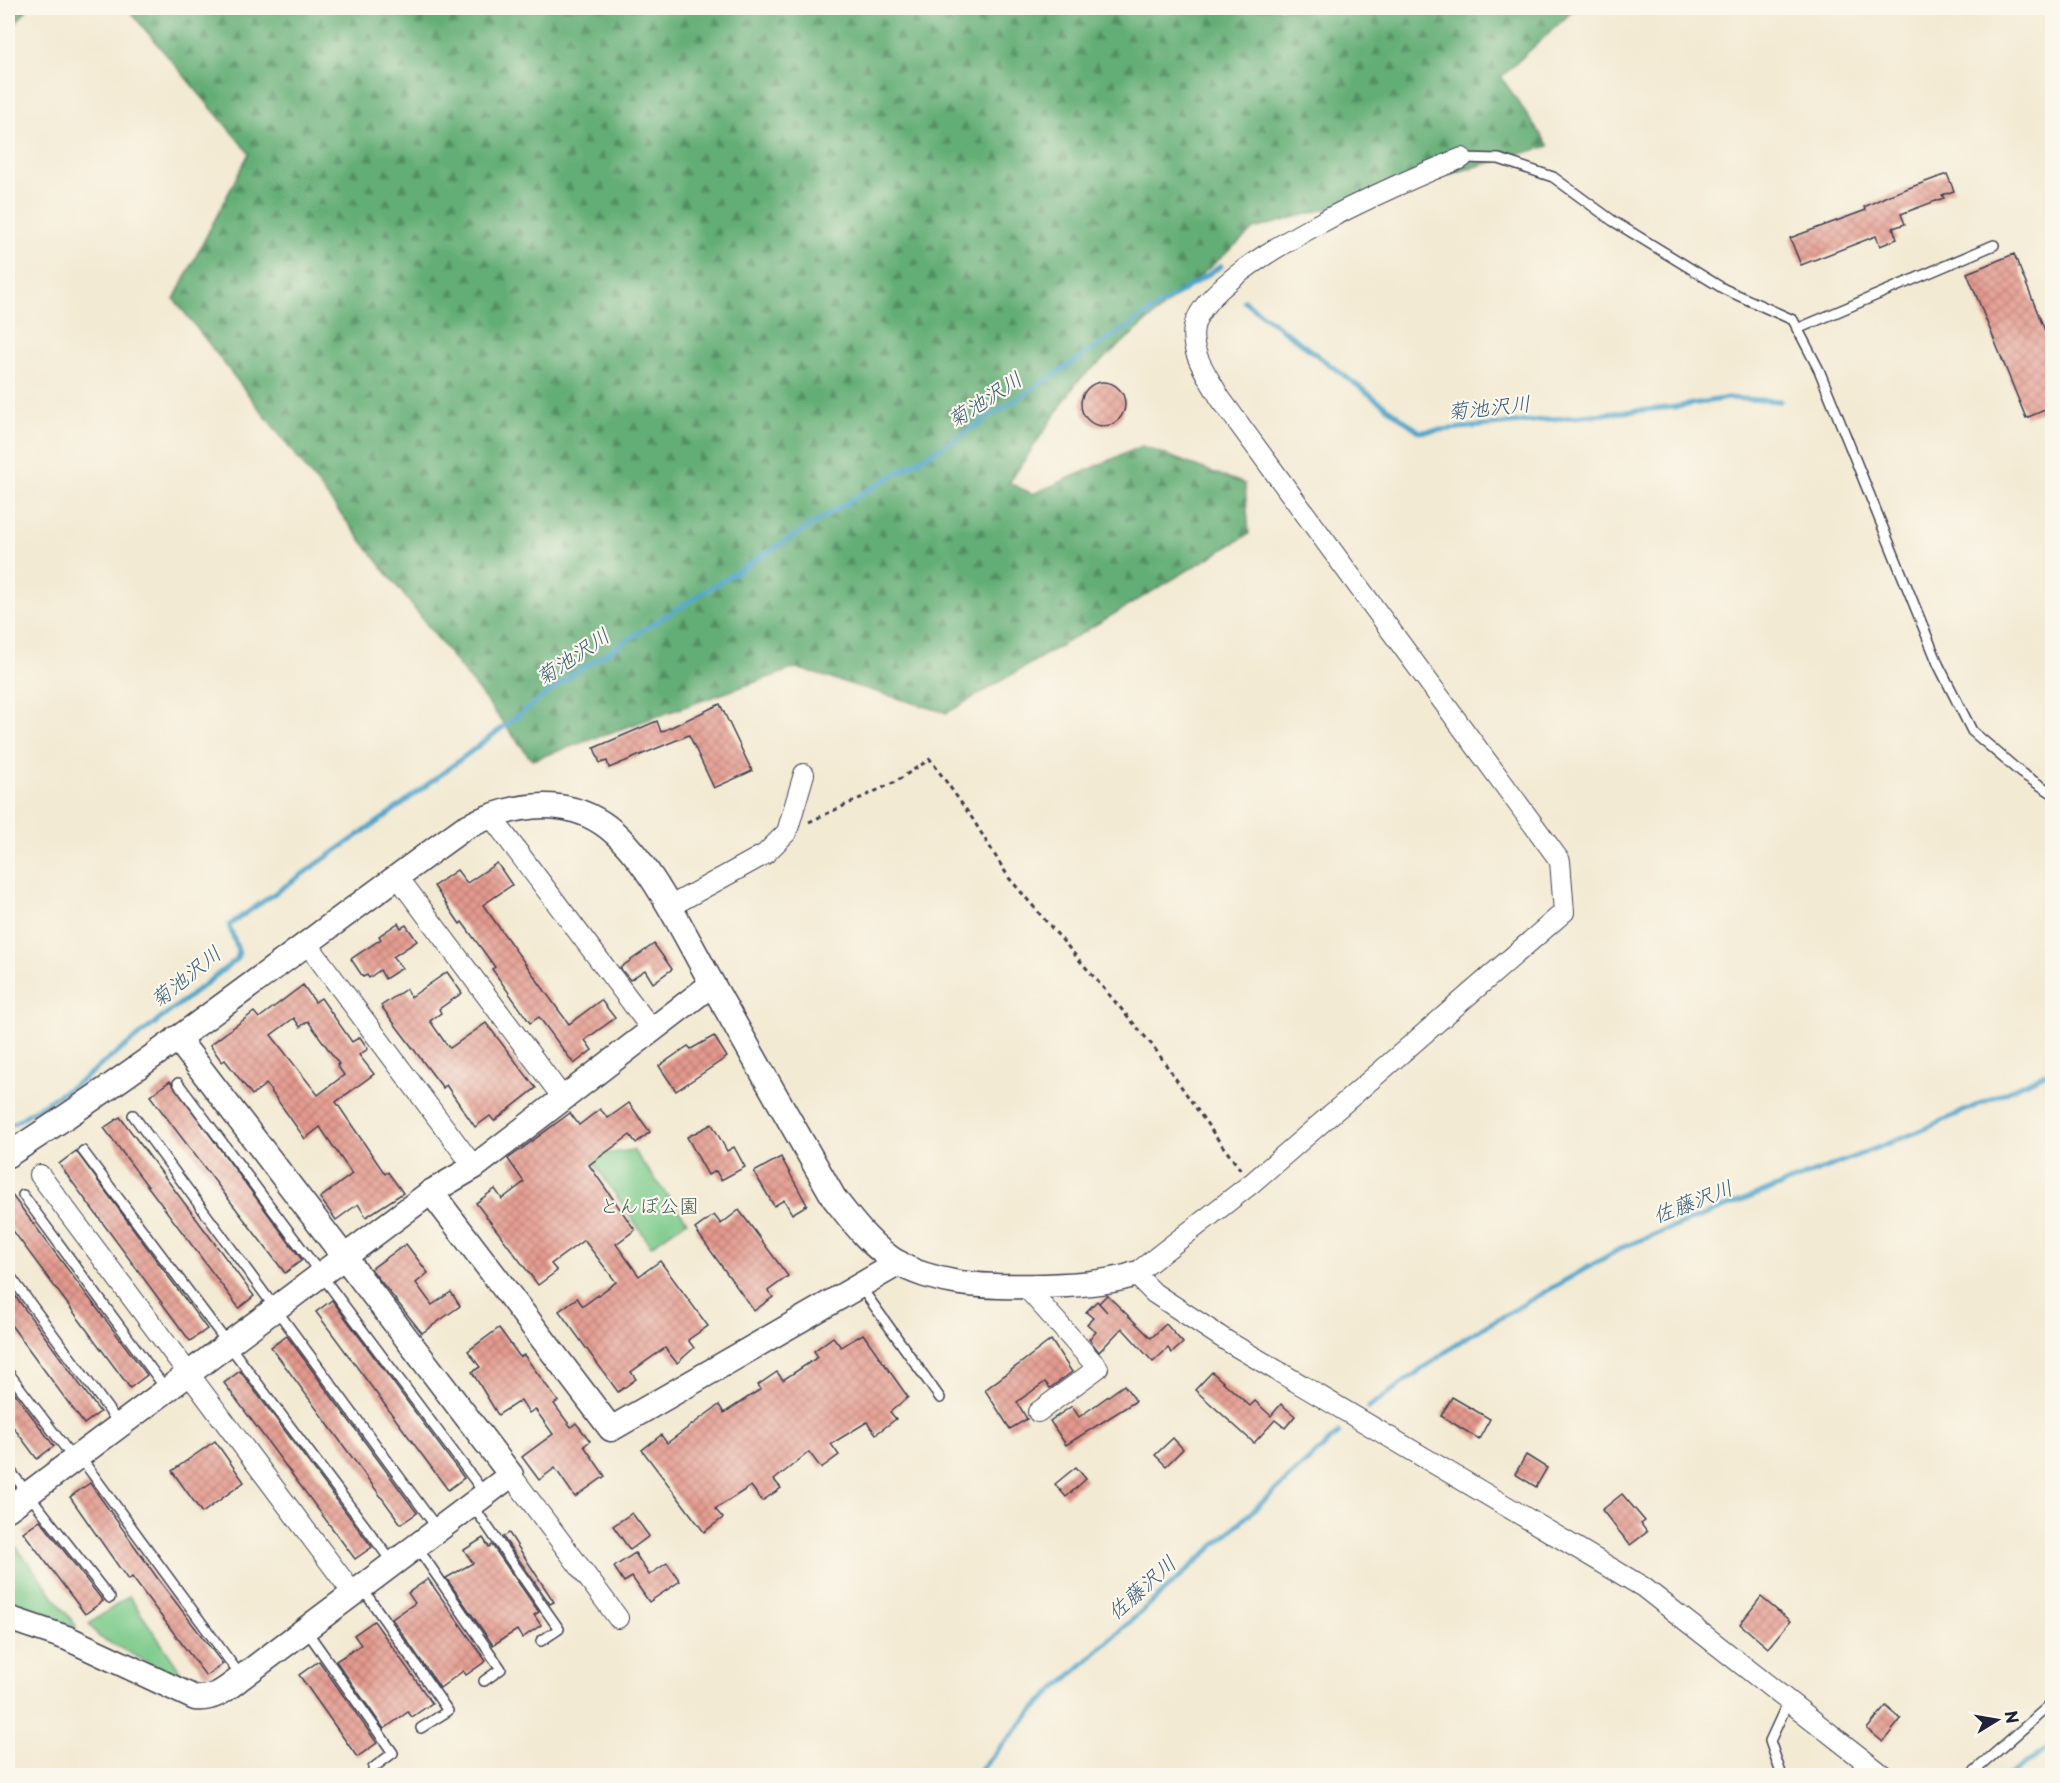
<svg xmlns="http://www.w3.org/2000/svg" width="2060" height="1783" font-family="'Playpen Sans','Klee One',sans-serif">
  <defs>
    <pattern id="forest-firs" width="22" height="20" patternUnits="userSpaceOnUse" patternTransform="scale(1.5)"><rect width="22" height="20" fill="#63ae76"/><path d="M5 1l3.5 6h-7zM16 11l3.5 6h-7z" fill="#518d62"/></pattern>
    <pattern id="building-cross-hatch" width="8" height="8" patternUnits="userSpaceOnUse" patternTransform="scale(1.5)"><rect width="8" height="8" fill="#e59a8e"/><path d="M0 0l8 8M0 8l8-8" fill="none" stroke="#b97d75"/></pattern>
  </defs>
  <rect width="100%" height="100%" fill="#fbf7ec"/>
  <filter id="ink" filterUnits="userSpaceOnUse"><feTurbulence type="fractalNoise" baseFrequency=".0167" numOctaves="2"/><feDisplacementMap in="SourceGraphic" scale="12" xChannelSelector="R" yChannelSelector="G"/><feConvolveMatrix kernelMatrix="1 2 1 2 8 2 1 2 1" color-interpolation-filters="sRGB"/></filter>
  <filter id="wash" filterUnits="userSpaceOnUse"><feTurbulence type="fractalNoise" baseFrequency=".008" numOctaves="4" result="noise"/><feDisplacementMap in="SourceGraphic" scale="24" xChannelSelector="R" yChannelSelector="G"/><feGaussianBlur stdDeviation="1.35" result="paint"/><feColorMatrix in="noise" values="0 0 0 0 0 0 0 0 0 0 0 0 0 0 0 0 0 1.4 0 .05"/><feComposite in="paint" operator="in"/></filter>
  <g filter="url(#wash)">
    <rect width="100%" height="100%" fill="#f3ead3"/>
    <!-- forest -->
    <g fill="url(#forest-firs)" stroke="#426858" stroke-width="1.5">
      <path d="M 8,8 L 28,8 L 8,33 Z"/>
      <path d="M 127,8 L 1576,8 L 1501,77 L 1549,146 L 1254,229 L 1077,382 L 1009,483 L 1033,494 L 1142,446 L 1245,484 L 1249,534 L 947,713 L 796,668 L 532,760 L 174,299 L 249,153 Z"/>
    </g>
    <!-- park -->
    <g fill="#7aca8a" stroke="#4e7662" stroke-width="1.5">
      <path d="M 633,1150 L 687,1221 L 651,1246 L 589,1156 Z"/>
      <path d="M 8,1536 L 76,1626 L 76,1628 L 8,1604 Z"/>
      <path d="M 129,1596 L 189,1684 L 99,1637 L 89,1624 Z"/>
    </g>
    <g fill="none" stroke-linecap="round" stroke-linejoin="round">
      <!-- stream -->
      <g stroke="#4ea4ca" stroke-width="5">
        <path d="M 1244,301 L 1420,432 L 1675,407 L 1728,398 L 1780,401"/>
        <path d="M 8,1127 L 82,1080 L 236,960 L 239,953 L 229,925 L 386,816 L 573,674 L 845,504 L 962,435 L 1221,266"/>
        <path d="M 1368,1408 L 1465,1338 L 1623,1247 L 1920,1131 L 2052,1071"/>
        <path d="M 975,1776 L 1040,1703 L 1339,1433"/>
        <path d="M 2008,1776 L 2052,1745"/>
      </g>
    </g>
    <g id="blocks">
      <!-- building -->
      <g fill="url(#building-cross-hatch)" fill-rule="evenodd">
        <path d="M 1947,174 L 1954,191 L 1942,195 L 1944,198 L 1901,214 L 1905,224 L 1893,228 L 1897,239 L 1880,246 L 1876,236 L 1801,265 L 1790,238 L 1866,210 L 1864,207 L 1887,196 Z"/>
        <path d="M 2014,254 L 2052,348 L 2052,407 L 2026,418 L 1967,273 Z"/>
        <circle cx="1103" cy="404" r="22"/>
        <path d="M 720,704 L 752,771 L 714,788 L 689,735 L 609,768 L 607,761 L 600,763 L 594,748 L 657,721 L 661,732 Z"/>
        <path d="M 497,863 L 512,885 L 483,905 L 560,1012 L 569,1024 L 601,1000 L 615,1018 L 585,1040 L 592,1050 L 574,1064 L 539,1017 L 530,1023 L 492,969 L 495,967 L 462,922 L 460,924 L 434,886 L 457,870 L 467,883 Z"/>
        <path d="M 398,923 L 401,928 L 406,925 L 417,941 L 393,957 L 402,968 L 385,979 L 380,970 L 369,978 L 367,975 L 363,977 L 351,959 L 381,939 L 379,936 Z"/>
        <path d="M 654,944 L 672,969 L 653,983 L 645,970 L 630,980 L 620,968 Z"/>
        <path d="M 447,972 L 462,993 L 439,1009 L 441,1013 L 430,1021 L 446,1044 L 450,1048 L 486,1023 L 536,1088 L 494,1121 L 490,1116 L 475,1127 L 446,1085 L 443,1088 L 381,1006 L 406,989 L 411,997 Z"/>
        <path d="M 303,985 L 315,1002 L 321,998 L 352,1042 L 360,1037 L 368,1049 L 359,1055 L 374,1074 L 336,1102 L 385,1174 L 388,1172 L 403,1193 L 366,1217 L 358,1204 L 336,1220 L 320,1198 L 352,1174 L 320,1127 L 305,1139 L 266,1084 L 252,1095 L 225,1060 L 222,1062 L 210,1045 L 254,1012 L 259,1018 ZM 294,1018 L 300,1027 L 308,1021 L 339,1064 L 337,1065 L 344,1075 L 318,1095 L 271,1035 Z"/>
        <path d="M 714,1036 L 727,1057 L 676,1091 L 659,1066 L 688,1046 L 691,1049 Z"/>
        <path d="M 170,1081 L 302,1260 L 285,1273 L 150,1096 Z"/>
        <path d="M 629,1103 L 650,1132 L 636,1143 L 630,1135 L 589,1165 L 635,1230 L 616,1244 L 639,1276 L 660,1261 L 708,1326 L 688,1340 L 694,1348 L 677,1363 L 665,1348 L 631,1372 L 636,1379 L 618,1392 L 559,1311 L 577,1298 L 583,1306 L 616,1282 L 584,1240 L 551,1264 L 557,1271 L 538,1285 L 476,1203 L 495,1189 L 502,1199 L 524,1182 L 508,1159 L 570,1113 L 579,1125 L 600,1109 L 608,1118 Z"/>
        <path d="M 120,1117 L 254,1296 L 239,1308 L 104,1128 Z"/>
        <path d="M 712,1124 L 727,1151 L 734,1147 L 745,1167 L 721,1180 L 716,1171 L 708,1175 L 687,1137 Z"/>
        <path d="M 76,1151 L 207,1329 L 190,1341 L 59,1164 Z"/>
        <path d="M 781,1157 L 807,1205 L 792,1214 L 784,1200 L 774,1206 L 754,1172 Z"/>
        <path d="M 8,1190 L 147,1375 L 130,1388 L 8,1224 Z"/>
        <path d="M 739,1210 L 788,1276 L 768,1291 L 773,1297 L 754,1311 L 695,1229 L 714,1215 L 721,1224 Z"/>
        <path d="M 406,1244 L 428,1273 L 416,1283 L 432,1305 L 451,1292 L 460,1306 L 422,1333 L 371,1269 Z"/>
        <path d="M 8,1286 L 100,1412 L 84,1424 L 8,1321 Z"/>
        <path d="M 1107,1295 L 1151,1338 L 1166,1324 L 1183,1343 L 1172,1353 L 1168,1348 L 1153,1362 L 1122,1328 L 1099,1352 L 1089,1339 L 1096,1332 L 1087,1324 L 1093,1318 L 1086,1312 L 1097,1301 L 1107,1312 L 1099,1303 Z"/>
        <path d="M 332,1300 L 464,1478 L 448,1490 L 316,1312 Z"/>
        <path d="M 499,1328 L 520,1357 L 524,1355 L 558,1401 L 554,1404 L 571,1427 L 576,1423 L 590,1441 L 584,1446 L 605,1476 L 575,1497 L 555,1468 L 539,1480 L 522,1457 L 553,1434 L 535,1409 L 529,1413 L 521,1400 L 498,1415 L 472,1372 L 480,1367 L 468,1351 Z"/>
        <path d="M 863,1334 L 908,1397 L 890,1412 L 896,1419 L 876,1434 L 867,1422 L 831,1444 L 839,1455 L 821,1468 L 809,1452 L 774,1480 L 781,1488 L 762,1501 L 751,1486 L 715,1509 L 723,1518 L 704,1532 L 642,1450 L 661,1435 L 667,1443 L 719,1405 L 724,1413 L 761,1389 L 758,1385 L 777,1372 L 783,1380 L 818,1357 L 814,1351 L 833,1337 L 841,1347 Z"/>
        <path d="M 287,1336 L 417,1513 L 401,1524 L 271,1347 Z"/>
        <path d="M 1051,1340 L 1072,1372 L 1050,1388 L 1045,1382 L 1017,1402 L 1027,1419 L 1010,1429 L 985,1390 Z"/>
        <path d="M 240,1371 L 372,1547 L 355,1559 L 224,1383 Z"/>
        <path d="M 1212,1372 L 1250,1406 L 1255,1401 L 1271,1416 L 1281,1404 L 1295,1416 L 1285,1428 L 1275,1420 L 1254,1443 L 1195,1390 Z"/>
        <path d="M 8,1384 L 54,1446 L 37,1459 L 8,1420 Z"/>
        <path d="M 1124,1385 L 1136,1401 L 1066,1445 L 1050,1421 L 1072,1406 L 1079,1417 Z"/>
        <path d="M 1452,1397 L 1490,1419 L 1479,1439 L 1441,1416 Z"/>
        <path d="M 1173,1438 L 1183,1449 L 1166,1466 L 1155,1455 Z"/>
        <path d="M 215,1441 L 244,1482 L 202,1513 L 172,1471 Z"/>
        <path d="M 1526,1455 L 1547,1468 L 1536,1487 L 1515,1474 Z"/>
        <path d="M 1076,1467 L 1086,1479 L 1066,1497 L 1055,1484 Z"/>
        <path d="M 90,1483 L 158,1579 L 223,1664 L 206,1676 L 132,1577 L 128,1580 L 70,1497 Z"/>
        <path d="M 1622,1494 L 1645,1521 L 1641,1524 L 1647,1532 L 1630,1545 L 1602,1510 Z"/>
        <path d="M 632,1513 L 649,1536 L 630,1550 L 613,1526 Z"/>
        <path d="M 40,1520 L 103,1601 L 85,1614 L 23,1532 Z"/>
        <path d="M 509,1533 L 554,1602 L 550,1604 L 503,1537 Z"/>
        <path d="M 483,1538 L 489,1547 L 492,1545 L 539,1612 L 534,1615 L 541,1625 L 522,1638 L 517,1630 L 493,1645 L 446,1578 L 473,1563 L 464,1550 Z"/>
        <path d="M 635,1553 L 649,1575 L 667,1563 L 680,1581 L 649,1602 L 632,1577 L 624,1582 L 614,1567 Z"/>
        <path d="M 428,1579 L 486,1661 L 466,1675 L 463,1671 L 440,1688 L 392,1619 L 415,1603 L 408,1593 Z"/>
        <path d="M 1761,1597 L 1790,1621 L 1768,1648 L 1740,1624 Z"/>
        <path d="M 374,1621 L 432,1703 L 412,1717 L 408,1712 L 384,1729 L 336,1661 L 361,1645 L 354,1635 Z"/>
        <path d="M 319,1661 L 377,1743 L 357,1757 L 299,1675 Z"/>
        <path d="M 1886,1706 L 1901,1719 L 1883,1742 L 1867,1729 Z"/>
      </g>
    </g>
  </g>
  <g filter="url(#ink)">
    <use href="#blocks" fill-opacity="0" stroke="#414052" stroke-width="1.5"/>
    <g fill="none" stroke-linecap="round" stroke-linejoin="round">
      <defs>
        <g id="service">
          <path d="M 1462,158 L 1499,159 L 1553,177 L 1613,221 L 1724,289 L 1793,320 L 1819,370 L 1939,666 L 1972,731 L 2021,773 L 2052,793"/>
          <path d="M 1797,329 L 1994,245"/>
          <path d="M 178,1083 L 485,1494"/>
          <path d="M 133,1115 L 437,1528"/>
          <path d="M 83,1151 L 392,1562"/>
          <path d="M 23,1195 L 166,1389"/>
          <path d="M 8,1273 L 120,1425"/>
          <path d="M 860,1286 L 940,1398"/>
          <path d="M 8,1372 L 73,1458"/>
          <path d="M 80,1457 L 240,1675"/>
          <path d="M 8,1468 L 110,1598"/>
          <path d="M 473,1506 L 559,1629 L 541,1641"/>
          <path d="M 417,1547 L 501,1669 L 484,1681"/>
          <path d="M 362,1588 L 448,1711 L 421,1728"/>
          <path d="M 306,1630 L 393,1753 L 373,1768"/>
          <path d="M 1782,1776 L 1770,1741 L 1788,1702"/>
          <path d="M 1969,1776 L 2052,1703"/>
        </g>
        <g id="minor">
          <path d="M 1462,158 C 1403,181 1208,265 1194,327 C 1189,353 1208,376 1220,398 L 1560,861 L 1564,912 L 1252,1183 L 1135,1274 L 1154,1293 L 1227,1341 L 1643,1587 L 1884,1776"/>
          <path d="M 490,815 L 653,1031"/>
          <path d="M 397,876 L 563,1098"/>
          <path d="M 669,907 L 765,854 L 787,832 L 804,774"/>
          <path d="M 306,942 L 474,1167"/>
          <path d="M 40,1175 L 352,1592"/>
          <path d="M 1024,1285 L 1098,1368 L 1038,1412"/>
          <path d="M 511,1475 L 618,1618"/>
        </g>
        <g id="tertiary">
          <path d="M 8,1155 C 165,1054 312,937 464,828 C 508,806 558,794 602,823 C 646,852 684,934 710,980 C 751,1053 792,1125 834,1198 C 853,1222 871,1247 898,1263 C 912,1272 936,1279 954,1282 C 993,1289 1100,1288 1135,1274"/>
          <path d="M 431,1192 L 474,1167 L 712,984"/>
          <path d="M 8,1509 L 431,1192 L 611,1429 L 899,1263"/>
          <path d="M 8,1618 L 67,1638 L 195,1698 C 215,1700 226,1689 242,1677 L 511,1475 L 177,1038"/>
        </g>
      </defs>
      <!-- service casing -->
      <use href="#service" stroke="#414052" stroke-width="12"/>
      <!-- minor casing -->
      <use href="#minor" stroke="#414052" stroke-width="22"/>
      <!-- tertiary casing -->
      <use href="#tertiary" stroke="#414052" stroke-width="27"/>
      <!-- path -->
      <path stroke="#414052" stroke-width="3" stroke-dasharray="4.5 4.5" stroke-linecap="butt" d="M 809,822 L 895,782 L 930,759 L 972,818 L 1009,878 L 1153,1046 L 1221,1144 L 1241,1170"/>
      <!-- service -->
      <use href="#service" stroke="#fff" stroke-width="9"/>
      <!-- minor -->
      <use href="#minor" stroke="#fff" stroke-width="20"/>
      <!-- tertiary -->
      <use href="#tertiary" stroke="#fff" stroke-width="24"/>
    </g>
  </g>
  <g text-anchor="middle" stroke-width="4.5" stroke-linejoin="round" paint-order="stroke">
    <!-- park labels -->
    <g font-size="20" fill="#415d57" stroke="#fbf7ec">
      <text x="649" y="1213">とんぼ公園</text>
    </g>
    <!-- water labels -->
    <g font-size="21" font-style="italic" fill="#365c7b" stroke="#fbf7ec">
      <text transform="translate(985 400) rotate(-33)" y="7">菊池沢川</text>
      <text transform="translate(1489 408) rotate(-6)" y="7">菊池沢川</text>
      <text transform="translate(573 657) rotate(-34)" y="7">菊池沢川</text>
      <text transform="translate(186 977) rotate(-39)" y="7">菊池沢川</text>
      <text transform="translate(1693 1202) rotate(-21)" y="7">佐藤沢川</text>
      <text transform="translate(1142 1588) rotate(-42)" y="7">佐藤沢川</text>
    </g>
  </g>
  <!-- margin -->
  <rect width="2060" height="1783" fill="none" stroke="#fbf7ec" stroke-width="30"/>
  <!-- north arrow -->
  <g transform="translate(1997 1720) rotate(79)" stroke="#fbf7ec" stroke-width="4.5" paint-order="stroke">
  <path d="M0-4.5L10 22L0 15L-10 22Z" fill="#22223b"/>
  <text y="-9" font-size="16" font-weight="bold" text-anchor="middle" fill="#22223b">N</text>
  </g>
</svg>
